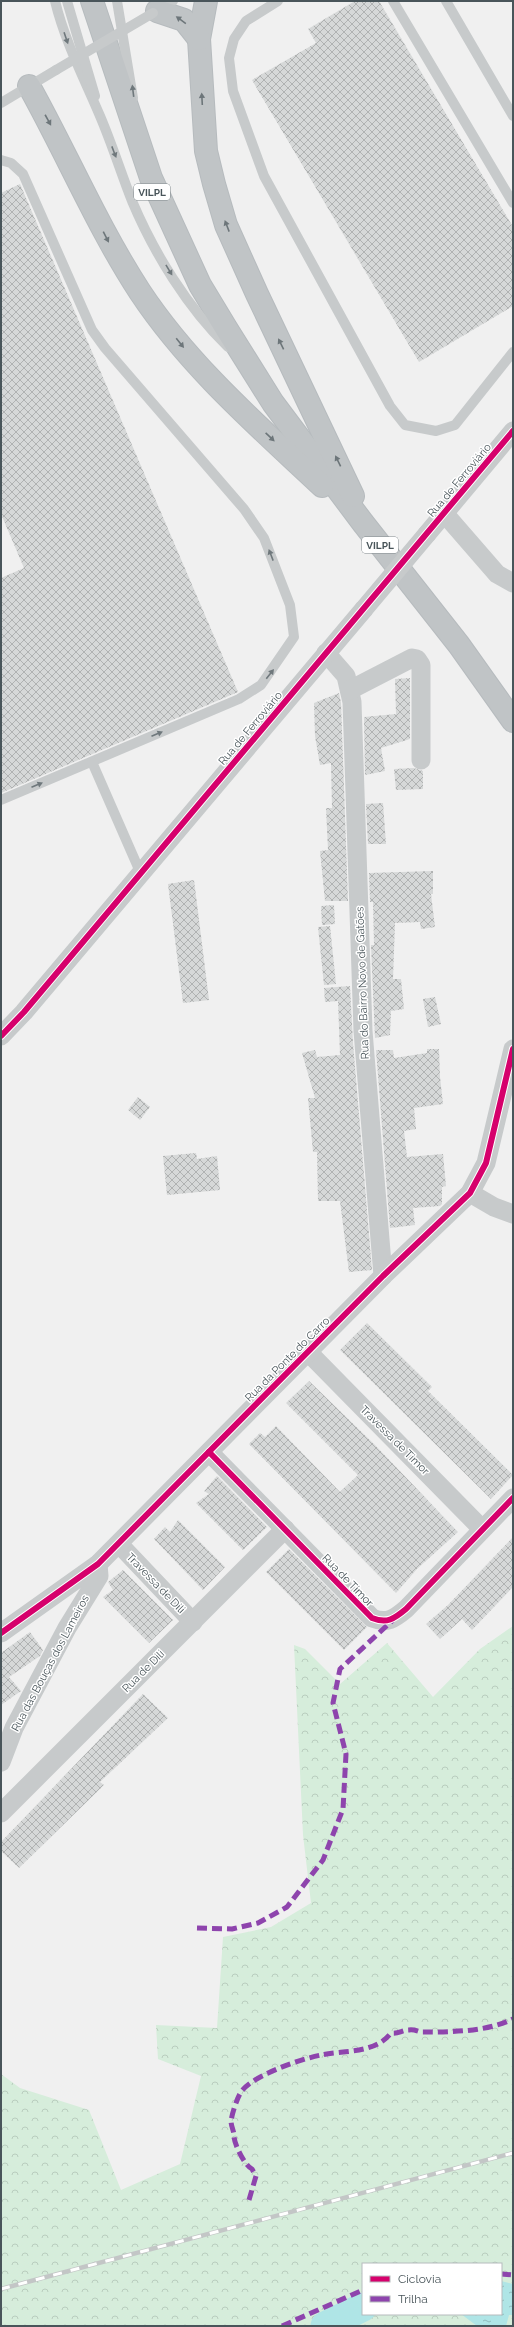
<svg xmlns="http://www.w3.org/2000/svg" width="514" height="2327" font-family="Raleway,sans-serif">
  <defs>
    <pattern id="forest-crowns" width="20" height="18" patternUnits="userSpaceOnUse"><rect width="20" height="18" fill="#d6eddb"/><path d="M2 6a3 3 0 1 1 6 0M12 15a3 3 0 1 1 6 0" fill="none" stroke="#b9cdbe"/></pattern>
    <pattern id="water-ripples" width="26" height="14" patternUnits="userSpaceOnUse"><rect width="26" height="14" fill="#afe5e6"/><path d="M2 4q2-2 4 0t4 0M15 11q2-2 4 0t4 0" fill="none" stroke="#90bcbd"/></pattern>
    <pattern id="building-cross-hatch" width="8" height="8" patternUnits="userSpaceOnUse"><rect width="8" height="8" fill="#d6d8d8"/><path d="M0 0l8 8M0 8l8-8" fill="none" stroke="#b0b2b2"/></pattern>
  </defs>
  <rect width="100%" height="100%" fill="#f0f0f0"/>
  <!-- forest -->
  <path fill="url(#forest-crowns)" fill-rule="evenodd" d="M 513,1626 L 513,2326 L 1,2326 L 1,2074 L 20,2088 L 89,2110 L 121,2190 L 180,2164 L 201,2076 L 158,2059 L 156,2025 L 217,2028 L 223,1937 L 271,1927 L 311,1903 L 303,1835 L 294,1645 L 305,1649 L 340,1684 L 387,1643 L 433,1697 L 480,1649 ZM 363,2264 L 501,2264 L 501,2314 L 363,2314 Z"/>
  <!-- water -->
  <path fill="url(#water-ripples)" d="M 501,2281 L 513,2284 L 513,2315 L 509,2315 L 506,2326 L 477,2326 L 461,2314 L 501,2314 Z"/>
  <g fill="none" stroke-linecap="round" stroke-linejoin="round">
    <!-- river -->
    <path stroke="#afe5e6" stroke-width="29" d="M 325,2326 L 363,2307"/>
  </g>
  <!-- building -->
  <g fill="url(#building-cross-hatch)">
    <path d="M 355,1 L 379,1 L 513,227 L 513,306 L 419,362 L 252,80 L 316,43 L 308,29 Z"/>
    <path d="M 20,184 L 238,692 L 1,793 L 1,578 L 24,568 L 1,514 L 1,193 Z"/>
    <path d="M 410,678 L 410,739 L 381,748 L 385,771 L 365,775 L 364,717 L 396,714 L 395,679 Z"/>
    <path d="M 339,693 L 341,703 L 348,901 L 325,901 L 320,851 L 328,850 L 326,808 L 332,808 L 331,763 L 320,765 L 315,736 L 314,703 Z"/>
    <path d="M 414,768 L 423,771 L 423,789 L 396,790 L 394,769 Z"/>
    <path d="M 383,803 L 386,844 L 368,844 L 366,804 Z"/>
    <path d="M 433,871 L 433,894 L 431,894 L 435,927 L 421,929 L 420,922 L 395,923 L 393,979 L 401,979 L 404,1009 L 391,1011 L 390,1035 L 375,1038 L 371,945 L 374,945 L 373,902 L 370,902 L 369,873 Z"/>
    <path d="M 194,880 L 209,1000 L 183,1003 L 168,884 Z"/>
    <path d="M 334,905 L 335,924 L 322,925 L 321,906 Z"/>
    <path d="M 330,926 L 336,984 L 324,985 L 318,927 Z"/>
    <path d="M 350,986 L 353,1043 L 372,1270 L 349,1272 L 340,1201 L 318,1201 L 317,1152 L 313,1152 L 308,1098 L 315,1098 L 302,1053 L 315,1050 L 317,1057 L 340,1055 L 338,1001 L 325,1002 L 324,988 Z"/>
    <path d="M 435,997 L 441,1024 L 428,1027 L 423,999 Z"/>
    <path d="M 427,1049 L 439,1049 L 440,1077 L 443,1104 L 414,1108 L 416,1129 L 404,1131 L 407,1157 L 443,1154 L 446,1186 L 442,1187 L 442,1204 L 440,1206 L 413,1208 L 415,1225 L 390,1228 L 376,1050 L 393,1050 L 394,1058 L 427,1053 Z"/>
    <path d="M 138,1097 L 150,1107 L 140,1120 L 128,1110 Z"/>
    <path d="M 196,1153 L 197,1159 L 217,1156 L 220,1190 L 167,1195 L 163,1156 Z"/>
    <path d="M 367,1323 L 432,1387 L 428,1391 L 513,1475 L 491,1499 L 340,1350 Z"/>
    <path d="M 309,1381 L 375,1445 L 458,1532 L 417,1569 L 396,1593 L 249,1444 L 260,1433 L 265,1437 L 276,1426 L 340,1492 L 358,1475 L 286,1403 Z"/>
    <path d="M 217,1476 L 267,1527 L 243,1550 L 196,1503 L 209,1494 L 204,1491 Z"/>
    <path d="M 178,1520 L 225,1567 L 203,1590 L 154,1539 L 165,1527 L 170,1532 Z"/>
    <path d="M 513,1537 L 513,1587 L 472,1630 L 462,1619 L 440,1639 L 426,1624 L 448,1605 Z"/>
    <path d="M 289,1549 L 367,1627 L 344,1650 L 266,1572 Z"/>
    <path d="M 123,1570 L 173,1620 L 149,1643 L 103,1597 L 113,1590 L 108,1582 Z"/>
    <path d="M 30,1632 L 43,1650 L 40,1656 L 9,1677 L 21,1691 L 1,1705 L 1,1653 Z"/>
    <path d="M 143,1694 L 168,1718 L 100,1782 L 104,1785 L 19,1868 L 1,1851 L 1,1842 Z"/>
  </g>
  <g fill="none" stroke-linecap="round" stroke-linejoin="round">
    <defs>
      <g id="trunk">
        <path d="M 92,1 L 151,178 L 200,285 L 226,328 L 273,403 L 363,523 L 459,645 L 513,721"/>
        <path d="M 206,1 L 199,39 L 206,151 L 214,184 L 226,225 L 257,294 L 353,496"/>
        <path d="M 157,11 L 184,20 L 199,39"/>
        <path d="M 29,86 C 67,154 97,226 140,292 C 189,366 257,425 322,486"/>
      </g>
    </defs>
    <!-- trunk casing -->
    <use href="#trunk" stroke="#b6bbbe" stroke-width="24"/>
    <!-- service -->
    <g stroke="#c7cacb" stroke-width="10">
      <path d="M 55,1 C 65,42 84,78 100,116 C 112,144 121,173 132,201 C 154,253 187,307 228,347"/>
      <path d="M 67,1 L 95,96"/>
      <path d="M 117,1 L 133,98"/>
      <path d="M 278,1 L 246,21 L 234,39 L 229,58 L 233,91 L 264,176 L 390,406 L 405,425 L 436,431 L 455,425 L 513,352"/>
      <path d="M 393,1 L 513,203"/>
      <path d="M 446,1 L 513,116"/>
      <path d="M 158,10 L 173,1"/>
      <path d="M 1,103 L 56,70"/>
      <path d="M 1,160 L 11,163 L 23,174 L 92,330 L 105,348 L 244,509 L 264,538 L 290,605 L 294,637 L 261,685 L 239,699 L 1,800"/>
      <path d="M 92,762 L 141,874"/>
    </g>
    <!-- minor -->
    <g stroke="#c7cacb" stroke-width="19">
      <path d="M 444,513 L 497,574 L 513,583"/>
      <path d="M 427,534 L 513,431"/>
      <path d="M 326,653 L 346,676 L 352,702 L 363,1031 L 383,1276"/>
      <path d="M 350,690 L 412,658 L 417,659 L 421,665 L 421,760"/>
      <path d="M 1,1036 L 24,1012 L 364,609"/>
      <path d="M 470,1193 L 494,1207 L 513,1214"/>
      <path d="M 308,1352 L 482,1529"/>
      <path d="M 209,1452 L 372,1618 C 387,1624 394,1619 406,1609 L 513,1498"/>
      <path d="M 119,1544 L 193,1622"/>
      <path d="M 1,1633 L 98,1564 L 383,1276 L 470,1193 L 486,1163 L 513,1049"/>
      <path d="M 1,1762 L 14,1728 L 67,1628 L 99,1576 L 98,1564"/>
      <path d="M 1,1813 L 285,1529"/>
    </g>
    <!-- trunk -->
    <use href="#trunk" stroke="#c0c4c6" stroke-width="22"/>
    <defs>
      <path id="rail" d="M 1,2289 L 513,2153"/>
    </defs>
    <!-- rail casing -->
    <use href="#rail" stroke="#c3c6c6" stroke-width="4.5"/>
    <!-- rail -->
    <use href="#rail" stroke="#fff" stroke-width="3" stroke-dasharray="9" stroke-linecap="butt"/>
    <!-- service-bridge -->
    <path stroke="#c7cacb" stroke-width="10" d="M 56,70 L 153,13"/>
    <!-- minor-bridge -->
    <path stroke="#c7cacb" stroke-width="19" d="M 364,609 L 427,534"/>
    <!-- quiet -->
    <g stroke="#8e44ad" stroke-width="5" stroke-dasharray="10 5" stroke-linecap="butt">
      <path d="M 197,1928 L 232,1929 L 258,1923 L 287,1907 L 323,1860 L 343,1809 L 346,1754 L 333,1703 L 340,1669 L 393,1620"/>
      <path d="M 249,2200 L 256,2176 L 252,2169 C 245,2166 234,2144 234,2136 C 234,2131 231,2126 231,2121 C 232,2114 237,2098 241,2092 C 253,2075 301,2059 321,2055 C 344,2050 375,2054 391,2033 C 399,2034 402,2030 409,2030 C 413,2029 417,2031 421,2032 C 451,2032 486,2032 513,2019"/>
      <path d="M 501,2274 L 513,2275"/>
      <path d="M 282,2326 L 363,2290"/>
    </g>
    <defs>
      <g id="cycleway">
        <path d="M 1,1036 L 24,1012 L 513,431"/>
        <path d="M 209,1452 L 372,1618 C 387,1624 394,1619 406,1609 L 513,1498"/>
        <path d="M 1,1633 L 98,1564 L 383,1276 L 470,1193 L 486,1163 L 513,1049"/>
      </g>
    </defs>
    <!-- cycleway casing -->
    <use href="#cycleway" stroke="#fff" stroke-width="8"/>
    <!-- cycleway -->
    <use href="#cycleway" stroke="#d6006c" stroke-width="6"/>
  </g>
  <!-- one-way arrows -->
  <defs><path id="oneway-solid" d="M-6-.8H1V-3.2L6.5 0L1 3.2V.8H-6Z"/></defs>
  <g fill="#6d767a">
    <use href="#oneway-solid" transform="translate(181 20) rotate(-144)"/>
    <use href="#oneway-solid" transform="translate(202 99) rotate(-93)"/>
    <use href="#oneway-solid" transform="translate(48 120) rotate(61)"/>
    <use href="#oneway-solid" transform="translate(227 226) rotate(-111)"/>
    <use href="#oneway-solid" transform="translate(106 237) rotate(63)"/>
    <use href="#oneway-solid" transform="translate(180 343) rotate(51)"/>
    <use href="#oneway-solid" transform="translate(281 344) rotate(-116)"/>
    <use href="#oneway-solid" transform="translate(270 437) rotate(43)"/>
    <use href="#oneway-solid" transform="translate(338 461) rotate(-116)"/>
  </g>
  <g fill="#6f787c">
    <use href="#oneway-solid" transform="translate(66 38) rotate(71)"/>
    <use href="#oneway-solid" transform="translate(133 91) rotate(-97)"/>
    <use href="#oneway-solid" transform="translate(114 152) rotate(69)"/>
    <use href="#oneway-solid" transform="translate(169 270) rotate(59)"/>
    <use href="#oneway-solid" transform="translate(271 555) rotate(-111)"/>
    <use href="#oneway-solid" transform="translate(270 674) rotate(-52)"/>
    <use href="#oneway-solid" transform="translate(157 734) rotate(-23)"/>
    <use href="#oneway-solid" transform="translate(37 785) rotate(-23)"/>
  </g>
  <g text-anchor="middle" stroke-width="3" stroke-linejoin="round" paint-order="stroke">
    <!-- shield labels -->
    <g fill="#fff" stroke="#80888c" stroke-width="1">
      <rect x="134" y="184" width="36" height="16" rx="3"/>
      <rect x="362" y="537" width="36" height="16" rx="3"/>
    </g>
    <g font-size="10" font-weight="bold" fill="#49555a">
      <text x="152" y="196">VILPL</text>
      <text x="380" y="549">VILPL</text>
    </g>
    <!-- street labels -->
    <g font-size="11" fill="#49555a" stroke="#fff">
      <text transform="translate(459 480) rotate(-50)" y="4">Rua de Ferroviário</text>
      <text transform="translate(250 728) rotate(-50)" y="4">Rua de Ferroviário</text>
      <text transform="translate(362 983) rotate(-92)" y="4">Rua do Bairro Novo de Gatões</text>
      <text transform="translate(287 1359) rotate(-45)" y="4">Rua da Ponte do Carro</text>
      <text transform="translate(395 1440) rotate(45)" y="4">Travessa de Timor</text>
      <text transform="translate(348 1580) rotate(46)" y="4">Rua de Timor</text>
      <text transform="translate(156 1583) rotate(46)" y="4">Travessa de Dili</text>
      <text transform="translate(50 1663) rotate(-62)" y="4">Rua das Bouças dos Lameiros</text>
      <text transform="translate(143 1671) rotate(-45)" y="4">Rua de Dili</text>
    </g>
  </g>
  <!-- border -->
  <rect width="514" height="2327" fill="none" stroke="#49555a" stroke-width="4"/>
  <!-- legend -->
  <rect x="362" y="2263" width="140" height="52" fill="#ffffff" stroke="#b6bbbd"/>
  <rect x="370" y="2276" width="20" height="6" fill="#d6006c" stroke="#b6bbbd"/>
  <text x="398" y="2283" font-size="12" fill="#49555a">Ciclovia</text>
  <rect x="370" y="2296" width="20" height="6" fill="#8e44ad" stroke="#b6bbbd"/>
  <text x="398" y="2303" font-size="12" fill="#49555a">Trilha</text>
</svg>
